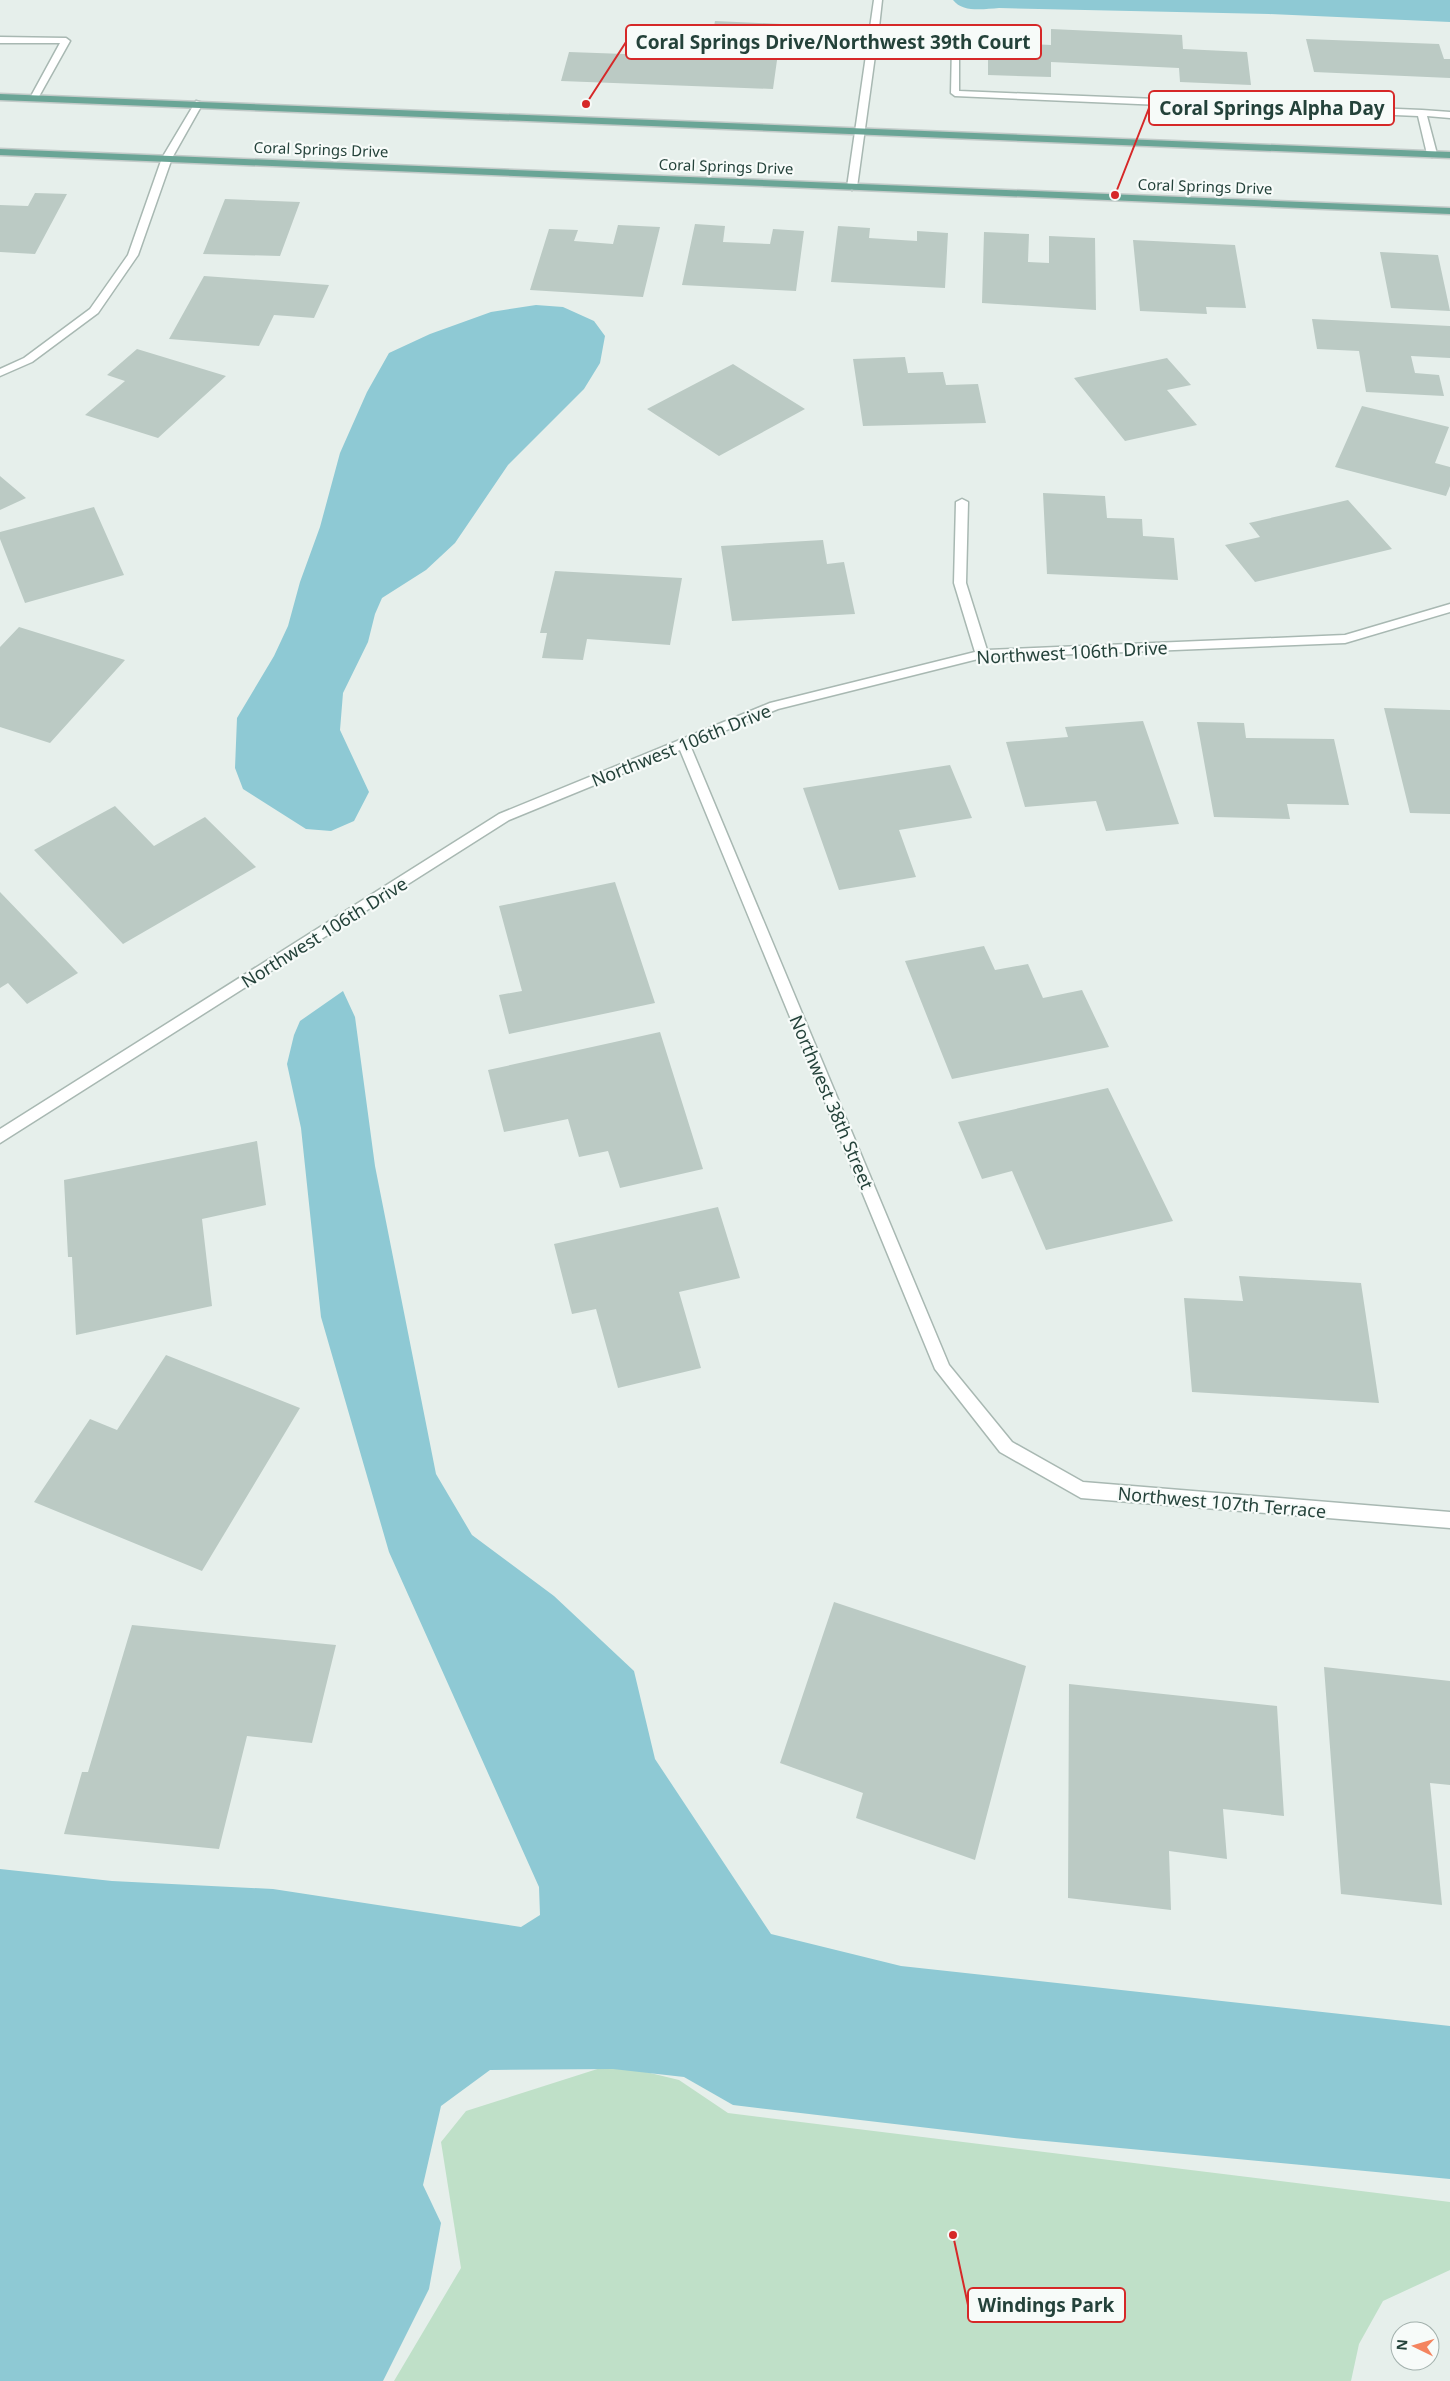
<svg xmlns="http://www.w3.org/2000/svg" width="1450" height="2381" font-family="'Noto Sans',sans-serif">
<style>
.green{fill:#bfe0c8}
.water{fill:#8ec9d4}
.building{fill:#bbcac4}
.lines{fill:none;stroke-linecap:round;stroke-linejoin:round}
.minor-casing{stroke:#a8b8b2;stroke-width:3}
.major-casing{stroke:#c2cac8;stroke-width:3}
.minor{fill:#fff;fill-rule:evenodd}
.major{fill:#6aa596;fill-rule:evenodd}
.labels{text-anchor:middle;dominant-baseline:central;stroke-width:4.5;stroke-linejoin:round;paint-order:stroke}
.far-street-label{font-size:15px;fill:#24423a;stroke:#f7fbf9}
.street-label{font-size:18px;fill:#24423a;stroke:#f7fbf9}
.leader{fill:none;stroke:#d62828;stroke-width:2}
.callout-dot{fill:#d62828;stroke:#f7fbf9;stroke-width:2}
.callout{fill:#f7fbf9;stroke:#d62828;stroke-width:2}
.callout-label{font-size:19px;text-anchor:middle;font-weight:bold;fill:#24423a}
</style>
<rect width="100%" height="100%" fill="#e6efeb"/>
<path class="green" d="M613 2064 679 2080 728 2113 1450 2202V2270L1383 2301 1359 2344 1351 2381H394L461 2268 441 2142 466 2111Z"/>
<path class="water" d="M953 0H1450V22L1269 14 999 8C984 9 963 13 953 0Z
M536 305 563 307 594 321 605 336 600 363 584 389 508 465 455 543 426 570 382 598 375 614 368 642 343 693 340 730 369 792 354 821 331 831 306 829 243 789 235 768 237 718 274 656 288 626 300 582 320 527 340 453 367 392 389 353 430 334 491 312Z
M343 991 355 1017 375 1166 436 1474 472 1535 554 1596 634 1671 655 1759 771 1934 901 1966 1450 2026V2179L1014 2138 733 2105 684 2077 613 2069 490 2070 441 2106 423 2185 441 2223 429 2289 383 2381H0V1869L112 1881 273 1889 521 1927 540 1915 539 1887 389 1552 321 1317 301 1128 287 1064 294 1035 300 1021Z"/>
<path class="building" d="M715 21 782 24 773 89 561 81 569 52 708 57Z
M1051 29 1182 35 1183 49 1247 52 1251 85 1180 82 1179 68 1051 62V77L988 75V42L1051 45Z
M1306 39 1439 44 1444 59H1450V78L1314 72Z
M35 193 67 194 35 254 0 252V205L28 206Z
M225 199 300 202 280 256 203 254Z
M695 224 725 226 723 242 770 244 773 229 804 231 796 291 682 285Z
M618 225 660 227 643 297 530 290 549 229 578 230 574 241 613 244Z
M838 226 870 228 869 238 917 241V231L948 233 945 288 831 282Z
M984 232 1029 234 1028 262 1049 263V236L1095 238 1096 310 982 303Z
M1133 240 1235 245 1246 308 1206 307 1207 314 1140 311Z
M1380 252 1438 255 1450 311 1391 308Z
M204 276 329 285 314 318 274 315 259 346 169 339Z
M1312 319 1450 326V358L1411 356 1415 373 1439 375 1444 396 1366 392 1359 351 1317 349Z
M137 349 226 376 158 438 85 415 125 381 107 375Z
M905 357 908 373 943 372 946 385 978 384 986 423 863 426 853 359Z
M1167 358 1191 385 1167 390 1197 425 1125 441 1074 378Z
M733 364 805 409 719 456 647 409Z
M1362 406 1449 427 1435 463 1450 467V486L1446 496 1335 467Z
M0 476 26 498 0 510Z
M1043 493 1105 496 1107 518 1142 519 1143 536 1174 538 1178 580 1047 574Z
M1348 500 1392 549 1255 582 1225 545 1260 537 1249 523Z
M94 507 124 575 25 603 0 539V532Z
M823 540 827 564 844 562 855 614 732 621 721 546Z
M555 571 682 578 670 645 587 639 583 660 542 658 547 633H540Z
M19 627 125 660 50 743 0 727V647Z
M1384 708 1450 710V814L1410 813Z
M1143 721 1179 824 1106 831 1096 801 1025 807 1006 742 1068 737 1065 727Z
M1197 722 1244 723 1246 738 1334 739 1349 805 1287 804 1290 819 1214 817Z
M950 765 972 818 899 830 916 877 839 890 803 788Z
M115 806 154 846 205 817 256 867 123 944 34 850Z
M615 882 655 1003 509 1034 499 995 522 991 499 906Z
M0 892 78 973 27 1004 8 983 0 988Z
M984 946 995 970 1028 964 1043 998 1082 990 1109 1047 952 1079 905 961Z
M660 1032 703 1169 620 1188 608 1151 579 1157 568 1119 504 1132 488 1070Z
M1108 1088 1173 1221 1046 1250 1012 1171 982 1179 958 1122Z
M257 1141 266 1205 202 1219 212 1306 76 1335 72 1257H68L64 1180Z
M718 1207 740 1278 679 1292 701 1368 618 1388 596 1309 572 1314 554 1244Z
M1239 1276 1361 1283 1379 1403 1192 1392 1184 1298 1243 1301Z
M166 1355 300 1408 202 1571 34 1502 90 1419 117 1430Z
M834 1602 1026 1666 975 1860 856 1818 863 1793 780 1763Z
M132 1625 336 1645 312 1743 247 1736 219 1849 64 1834 82 1772H88Z
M1324 1667 1450 1681V1785L1430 1783 1442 1905 1341 1894Z
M1069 1684 1277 1706 1284 1816 1223 1809 1227 1859 1169 1851 1171 1910 1068 1898Z"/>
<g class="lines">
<defs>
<path id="minor" d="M874 0H882L878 36 959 41V91L1422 110 1450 112V118L1427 116 1437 154 1432 157 1427 154 1418 116 955 96 951 93 952 45 877 41 857 187 852 190 847 187Z
M0 37 66 38 70 41 37 100 30 98 60 43H0Z
M196 101 203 103 172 158 138 255 98 313 32 362 0 376V369L24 358 90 309 128 255 162 158Z
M962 499 968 502 966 583 987 650 1345 635 1450 604V612L1345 643 982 658 778 709 690 745 949 1365 1012 1442 1083 1482 1450 1512V1528L1081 1498 1000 1452 935 1369 680 750 509 820 0 1143V1129L499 814 770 703 975 652 954 583 956 502Z"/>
<path id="major" d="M0 94 1450 152V158L0 100Z
M0 149 1450 208V214L0 155Z"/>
</defs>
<use href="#minor" class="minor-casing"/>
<use href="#major" class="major-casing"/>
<use href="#minor" class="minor"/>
<use href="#major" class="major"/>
</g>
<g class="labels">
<g class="far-street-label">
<text transform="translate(321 149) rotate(2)">Coral Springs Drive</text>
<text transform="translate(726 166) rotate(2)">Coral Springs Drive</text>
<text transform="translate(1205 186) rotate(2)">Coral Springs Drive</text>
</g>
<g class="street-label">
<text transform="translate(1072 652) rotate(-3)">Northwest 106th Drive</text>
<text transform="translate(681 745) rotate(-22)">Northwest 106th Drive</text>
<text transform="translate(324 932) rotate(-32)">Northwest 106th Drive</text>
<text transform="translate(832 1102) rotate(67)">Northwest 38th Street</text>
<text transform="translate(1222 1502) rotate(5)">Northwest 107th Terrace</text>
</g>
</g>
<path class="leader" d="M586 104L626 42M1115 195L1149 108M953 2235L968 2305"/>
<g class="callout-dot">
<circle cx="586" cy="104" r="5"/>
<circle cx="1115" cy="195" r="5"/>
<circle cx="953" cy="2235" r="5"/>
</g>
<g class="callout">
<rect x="626" y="25" width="415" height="34" rx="5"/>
<rect x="1149" y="91" width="245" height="34" rx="5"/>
<rect x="968" y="2288" width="157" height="34" rx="5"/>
</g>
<g class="callout-label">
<text x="833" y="49">Coral Springs Drive/Northwest 39th Court</text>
<text x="1272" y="115">Coral Springs Alpha Day</text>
<text x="1046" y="2312">Windings Park</text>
</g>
<g transform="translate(1415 2346) rotate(275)"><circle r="24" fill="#f7fbf9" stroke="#a3b1ad"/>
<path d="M0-4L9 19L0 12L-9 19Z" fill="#f4845f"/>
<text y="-8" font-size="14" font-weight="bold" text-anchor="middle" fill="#24423a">N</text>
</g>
</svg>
